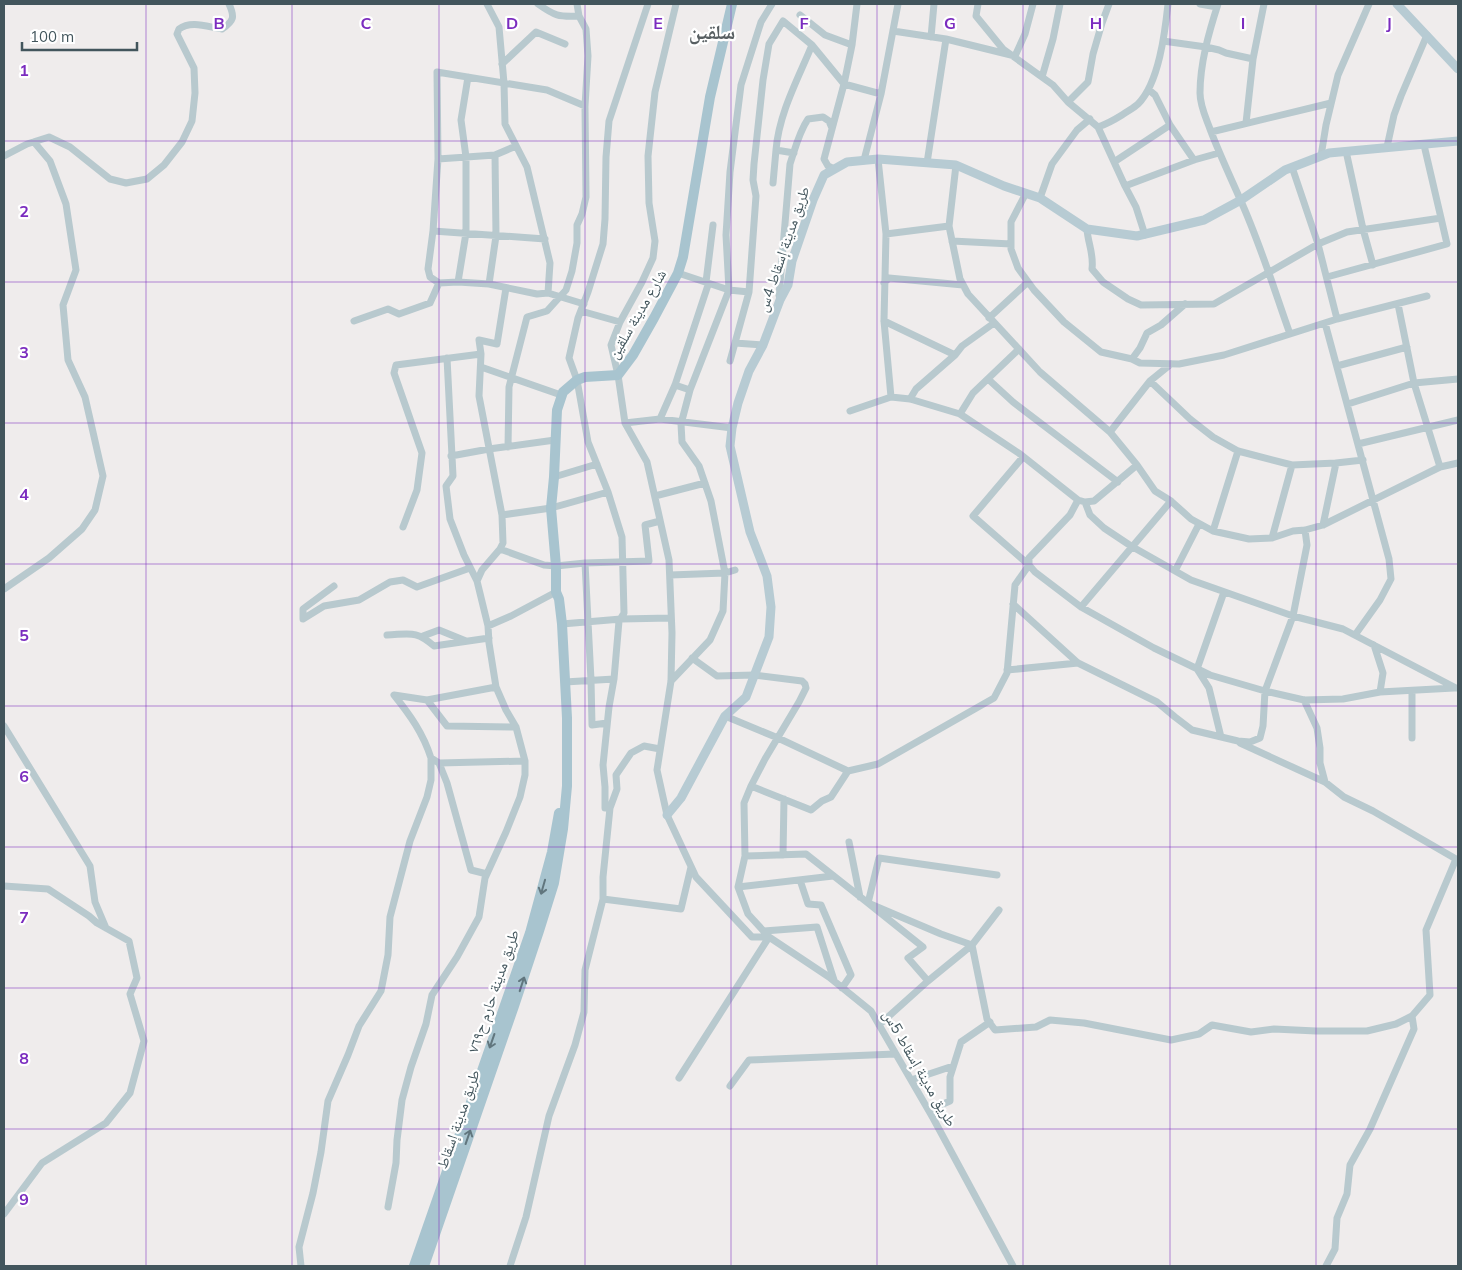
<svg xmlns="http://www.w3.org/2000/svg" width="1462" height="1270" font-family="Mulish,'Noto Naskh Arabic',sans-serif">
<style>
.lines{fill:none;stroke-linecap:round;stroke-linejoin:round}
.street{stroke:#b8c9ce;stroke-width:7}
.secondary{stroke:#b7cbd3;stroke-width:9}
.primary{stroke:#a8c4cf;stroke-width:10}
.oneway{stroke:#61767e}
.grid{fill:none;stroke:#7b2cbf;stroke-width:1;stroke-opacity:0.55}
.labels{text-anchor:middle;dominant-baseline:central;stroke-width:4.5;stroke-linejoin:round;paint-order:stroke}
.street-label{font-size:15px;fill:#42555c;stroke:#fff}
.district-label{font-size:20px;font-weight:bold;fill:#585f62;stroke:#fff}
.grid-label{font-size:16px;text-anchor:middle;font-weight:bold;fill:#7b2cbf;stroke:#fff;stroke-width:4.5;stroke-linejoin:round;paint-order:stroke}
</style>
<rect width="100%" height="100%" fill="#efecec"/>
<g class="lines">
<path class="street" d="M487 4 499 27 504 83 505 124 527 167 550 263 548 293
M538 4C555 16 558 17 579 16
M676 4 655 92 648 156 649 203 655 241 653 258 642 282 620 322 611 345 618 375 625 423 647 462 669 560 672 633 671 681 657 770 667 815 696 877 752 937H769L829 977 871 1011 933 1118 1013 1266
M978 4 976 16 1003 49 1053 85 1068 102 1098 127 1125 186 1136 207 1145 235
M1200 4 1217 7
M1218 4C1209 32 1200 63 1200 93 1200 106 1206 118 1210 129 1219 153 1230 176 1240 199 1260 243 1274 289 1290 334
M800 15 825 35 852 45
M893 31 946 39
M931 37 934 4
M1163 41 1206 47 1219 50 1226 53 1253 59
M502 64 536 32 565 44
M1042 77 1053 39 1060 4
M1149 90 1155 95 1170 125 1194 160
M1068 102 1088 82 1093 54 1102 23 1109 4
M1246 123 1253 59 1264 4
M1098 127C1107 124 1114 120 1122 115 1127 111 1134 108 1138 104 1159 83 1165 32 1168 4
M1211 132 1331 103
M1387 147 1394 115 1401 96 1427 35
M1346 151 1363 229 1373 265
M794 153 776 150C779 113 798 79 812 45
M4 156 27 144 49 137 70 147 110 179 126 183 147 179 164 165 182 142 192 121 195 93 194 68 177 34 179 29C191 20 208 27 222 29 234 21 235 17 229 4
M1321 156 1326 125 1338 75 1369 4
M438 159 495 155 516 146
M878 159 886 234 884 321 891 397
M864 160 881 94 898 4
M1114 162 1170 125
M927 163 946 39 1015 56 1025 34 1033 4
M956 165 949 226 960 279 968 294 1040 372 1110 432 1137 465 1155 491 1171 501 1191 519 1213 531 1249 539 1272 538 1293 531 1305 530 1323 525 1440 467 1458 463
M1292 167 1318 244 1337 319
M834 169 828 166 824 159 844 84 852 45 857 4
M773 183 776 150
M1125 186 1194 160 1219 153
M1026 193 1011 222V249L1018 268 1034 290 1064 322 1101 352 1132 359 1140 363 1179 364 1224 355 1337 319 1427 296
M1040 198 1052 164 1077 130 1090 119
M1087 229C1088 244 1094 254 1092 269L1103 282 1128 299 1141 305 1214 304 1318 244 1347 232 1441 218 1424 145
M433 231 545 239
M886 234 949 226
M952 241 1011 244
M678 273 729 290 749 292
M1327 277 1447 244 1441 218
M458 282 466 233V157L461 120 468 77
M439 283 430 277 428 269 433 231 438 159 437 72 547 90 585 106
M884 283 889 278 963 285
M489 284 496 236 495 155
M780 300 779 295 790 164C795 149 799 132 808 119L823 117 829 121 832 128
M1398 304 1414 383 1440 467
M581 311 620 322
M989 318 1028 282
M354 321 388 309 399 314 430 303 439 283 458 282 489 284 537 294 548 293 584 304
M884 321 955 355
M1325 323 1389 559 1391 579 1380 600 1355 635
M735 343 763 345
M481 354 479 340 497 344 506 288
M447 358 453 476 446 486 450 519 464 555 477 581
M1132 359 1140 348 1147 333 1161 325 1185 304
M730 361 749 292 756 196 753 180 754 164 763 80 769 44 783 21 812 45 844 84 881 94
M1337 366 1407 347
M481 367 561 395
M988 379 1013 402 1118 482
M1150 381 1190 419 1213 437 1238 451 1292 465 1336 463 1363 460
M675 385 690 390
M910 399 916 389 955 355 962 346 994 323
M1348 404 1414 383 1458 379
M850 411 891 397 910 399 960 414 1020 454 1078 500 1085 502 1094 501 1137 465
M960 414 973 393 1019 349
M660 419 675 385 708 285 706 282 713 225
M625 423 660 419 732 428
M1110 432 1150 381 1171 364
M1358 444 1458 420
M508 447 509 387 527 317 547 311 566 290 572 271 577 243V225L582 214 586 197 585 106 588 56 586 29 579 16 577 4
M451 456 489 449 555 440
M554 477 597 464
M655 496 705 483
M1078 500 1070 515 1029 558V565L1035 572 1081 607 1154 648 1210 675 1265 691 1304 700 1343 699 1380 692 1383 673 1374 645
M1085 502 1090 515 1104 528 1131 546 1191 580 1293 616 1343 629 1456 688H1458
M502 515 551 508 608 492
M1323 525 1336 463
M1213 531 1238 451
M1272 538 1292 465
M500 549 544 565 556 566 585 563 649 561 645 525 660 521
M585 563 591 680 592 725 607 723
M1175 571 1199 524
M670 575 725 573 735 570
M334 586 303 609V619L324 606 359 600 390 582 403 580 417 587 470 568
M4 589 49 558 82 529 95 510 103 476 85 397 68 360 63 305 76 270 66 204 50 161 34 142
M1013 604 1078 663 1157 702 1175 717 1192 730 1238 741 1250 742 1260 738 1263 726 1265 691 1293 616 1307 545 1305 530
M1081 607 1171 501
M562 624 621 619 671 618
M488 626 511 616 556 592
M387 635C410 634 416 630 434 646L489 638
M423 636 439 630 466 641
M1007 670 1078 663
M671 681 710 640 723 611 725 573 711 501 699 466 682 442 681 424 690 390 729 290 726 235 730 172 741 85 761 22 772 4
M565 682 614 679
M1412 691V738
M1380 692 1454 688
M427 700 496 687
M1304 700 1317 728 1320 748V763L1325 782 1344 797 1373 811 1456 859 1426 930 1430 995 1412 1016 1414 1029 1370 1129 1350 1165 1347 1194 1337 1218 1335 1249 1326 1266
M725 716 778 738 848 771 878 764 994 698 1007 673 1015 585 1029 565 973 516 1023 457
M4 726 90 866 95 902 106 928
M1221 737 1209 688 1197 669 1224 592
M1240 743 1325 782
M439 763 525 761
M751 786 811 810 822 801 831 797 848 771
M610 808H605V787L603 765 609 707 614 679 619 621 624 613 622 537 608 492 588 442 577 380 569 358 578 318 588 292 603 244 605 219 606 157 609 121 648 4
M849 842 860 897
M783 855 784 799
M745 856 806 854 868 903 941 934 972 945 987 1019 995 1030 1036 1027 1050 1020 1084 1023 1171 1040 1199 1034 1212 1025 1251 1032 1274 1029 1316 1031H1367L1396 1024 1412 1016
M487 874 471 870 447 783 439 763 431 758C423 733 410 715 394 695L427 700 447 726 516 727
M800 880 808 904 821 905 851 975 842 988
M4 886 48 889 89 916 97 923 129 941 137 978 130 994 144 1041 130 1093 106 1123 42 1163 4 1214
M738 887 833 876
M603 899 681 909 691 867
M764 931 817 927 834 980
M928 981 908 958 923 947 868 903 879 858 997 875
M879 1025 928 981 972 945 999 910
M679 1078 769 937 748 914 738 887 745 856 744 803 751 786 765 759 799 702 806 688 805 684 802 681 754 675 717 676 692 658
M911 1080 953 1066
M730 1086 749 1060 895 1054
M929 1110 950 1101V1077L961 1042 990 1022
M388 1207 396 1163 397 1140 402 1100 411 1067 426 1024 432 995 457 957 479 917 485 878 506 832 520 797 525 775V761L516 727 506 710 496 687 489 643 488 626 477 581 482 570 500 549 503 543 502 515 479 396 481 354 396 365 394 373 422 453 417 490 403 527
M301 1266 299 1247 313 1193 321 1152 328 1101 348 1055 359 1026 381 991 388 955 390 917 410 841 427 797 431 780V758
M510 1266 526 1217 549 1116 575 1045 584 1012 585 970 603 899V877L610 808 617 789 616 775 631 753 644 746 660 749"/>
<path class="secondary" d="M1397 4 1458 69
M667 815 681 798 725 716 746 697 769 637 771 607 767 576 750 532 730 446 732 428 738 403 749 371 763 345 780 300 788 285 792 261 813 200 824 175 847 162 878 159 956 165 1004 186 1040 198 1087 229 1137 236 1204 220 1241 200 1285 170 1329 153 1458 141"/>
<path class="primary" d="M414 1266 530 933 552 852 559 813
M424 1266 514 1006 539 931 554 883 563 829 567 786V718L562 624 559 599 556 592V566L551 508 554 477 557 410 563 392 577 380 585 377 618 375 633 355 654 318 678 273 683 257 710 97 732 4"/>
</g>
<defs><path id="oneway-shaft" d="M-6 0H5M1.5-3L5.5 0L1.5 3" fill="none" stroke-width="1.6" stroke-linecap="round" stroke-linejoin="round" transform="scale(1.25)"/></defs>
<g class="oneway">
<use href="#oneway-shaft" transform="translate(543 887) rotate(106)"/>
<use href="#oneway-shaft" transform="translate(522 984) rotate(-72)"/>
<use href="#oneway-shaft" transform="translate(492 1041) rotate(109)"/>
<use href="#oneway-shaft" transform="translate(468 1137) rotate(-71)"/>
</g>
<path class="grid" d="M146 4V1266M292 4V1266M439 4V1266M585 4V1266M731 4V1266M877 4V1266M1023 4V1266M1170 4V1266M1316 4V1266M4 141H1458M4 282H1458M4 423H1458M4 564H1458M4 706H1458M4 847H1458M4 988H1458M4 1129H1458"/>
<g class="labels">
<g class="street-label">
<text transform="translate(783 249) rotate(-71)">طريق مدينة إسقاط 4س</text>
<text transform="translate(637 314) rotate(-60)">شارع مدينة سلقين</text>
<text transform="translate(493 991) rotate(-71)">طريق مدينة حارم ح٧٦٩</text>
<text transform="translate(920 1068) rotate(60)">طريق مدينة إسقاط 5س</text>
<text transform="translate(458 1119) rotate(-71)">طريق مدينة إسقاط</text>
</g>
<g class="district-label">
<text x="712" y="31">سلقين</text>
</g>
</g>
<g class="grid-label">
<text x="219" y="29">B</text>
<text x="366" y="29">C</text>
<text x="512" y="29">D</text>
<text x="658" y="29">E</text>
<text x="804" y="29">F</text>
<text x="950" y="29">G</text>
<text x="1096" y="29">H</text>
<text x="1243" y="29">I</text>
<text x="1389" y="29">J</text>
<text x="24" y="76">1</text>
<text x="24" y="217">2</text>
<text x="24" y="358">3</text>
<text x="24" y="500">4</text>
<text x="24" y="641">5</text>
<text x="24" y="782">6</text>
<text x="24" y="923">7</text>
<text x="24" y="1064">8</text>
<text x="24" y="1205">9</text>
</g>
<rect width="1462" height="1270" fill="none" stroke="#42555c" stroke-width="10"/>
<path d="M22 42v8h115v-8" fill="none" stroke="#42555c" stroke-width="2.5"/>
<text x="30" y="42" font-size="15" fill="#42555c" stroke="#ffffff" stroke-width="4" paint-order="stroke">100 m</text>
</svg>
